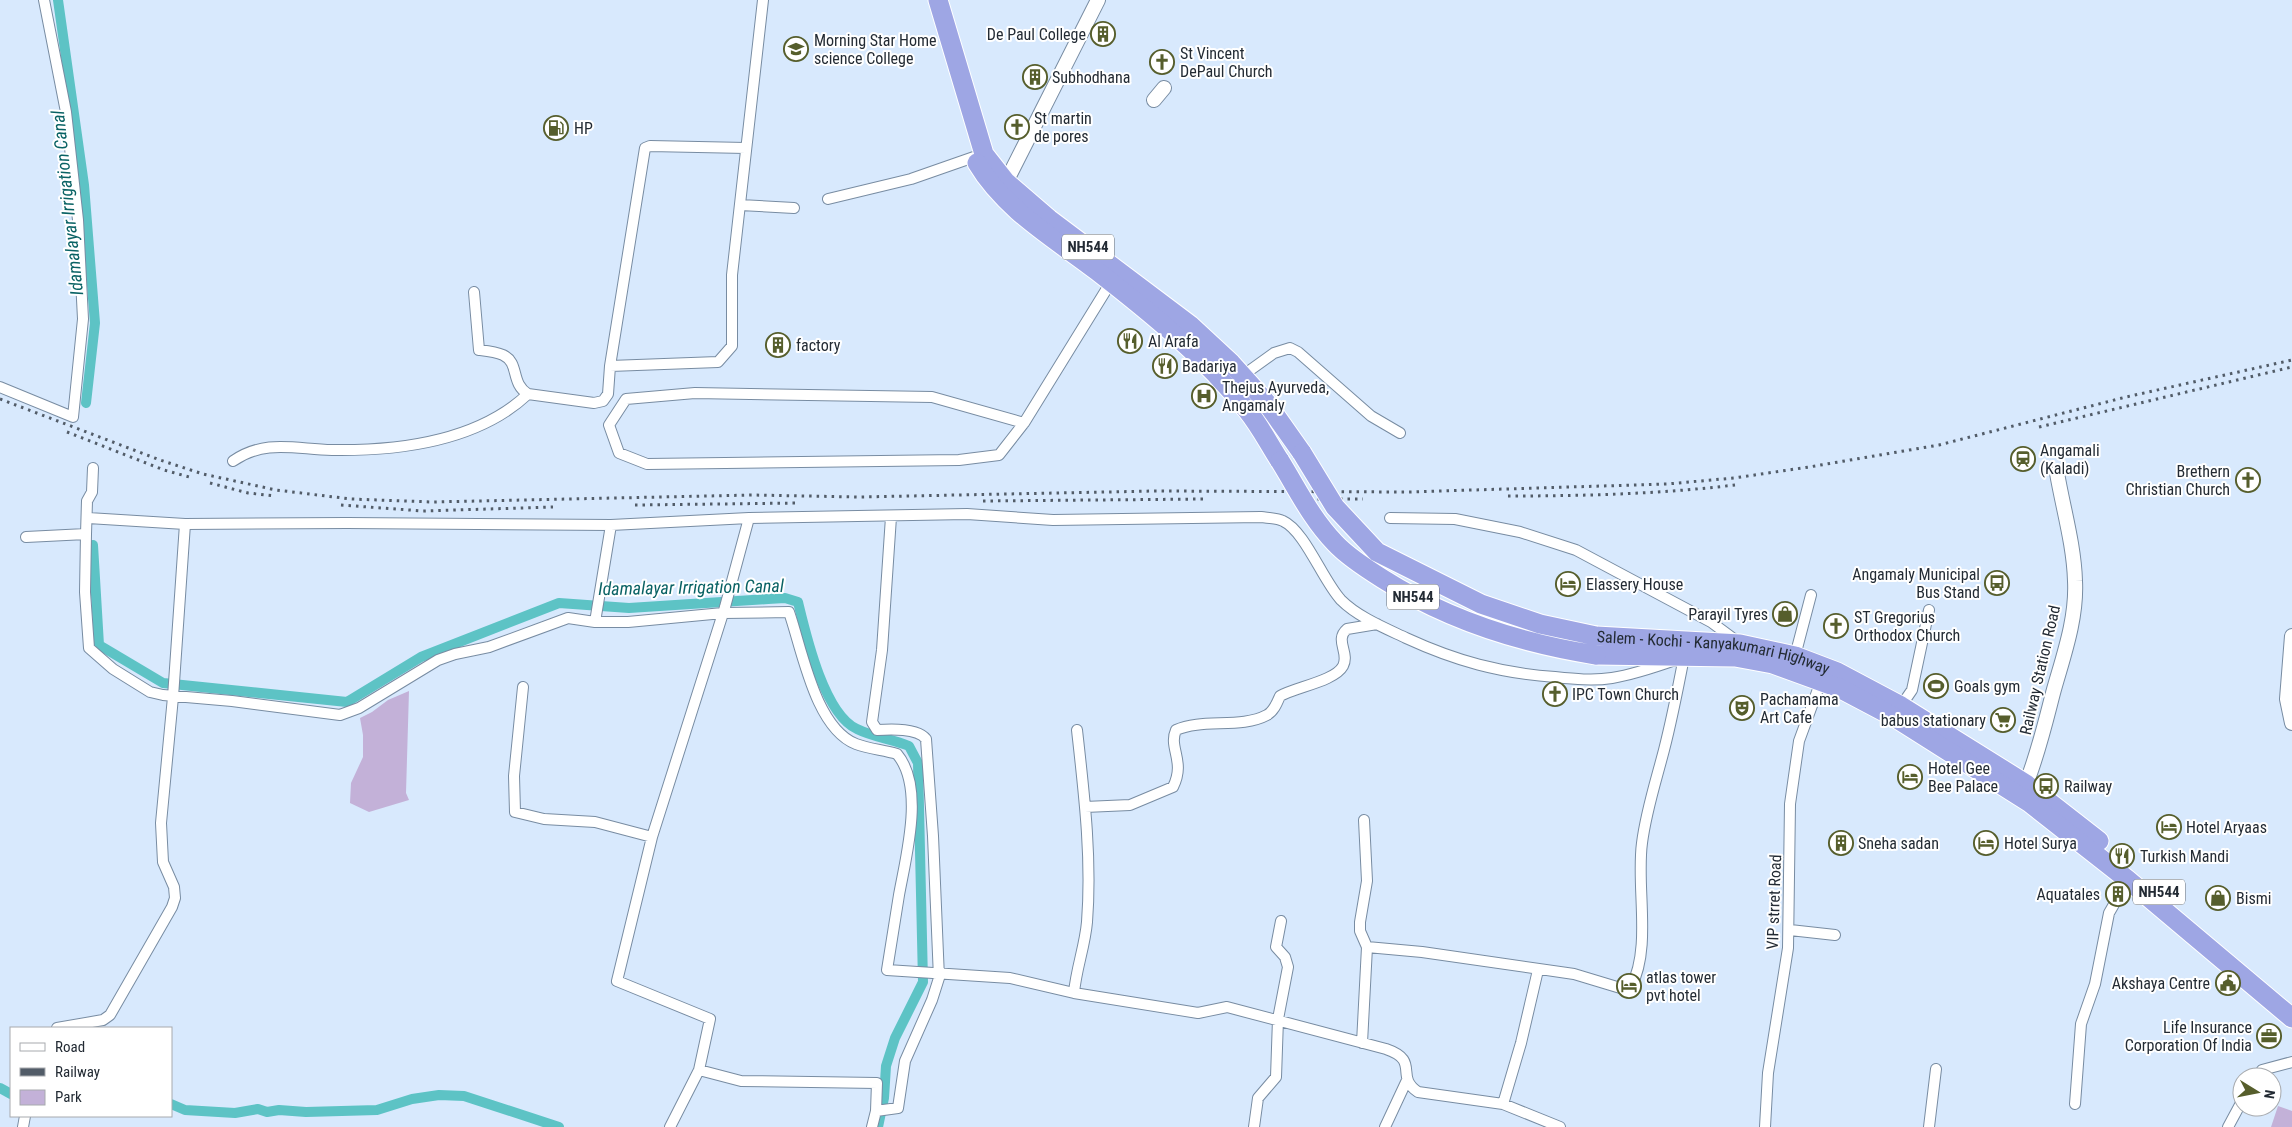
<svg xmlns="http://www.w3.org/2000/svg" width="2292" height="1127" font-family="'Roboto Condensed',sans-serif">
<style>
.green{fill:#c3b1d8}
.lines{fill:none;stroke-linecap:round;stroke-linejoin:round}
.canal{stroke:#5dc3c5;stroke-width:10}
.street-casing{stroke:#788ca2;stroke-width:12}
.secondary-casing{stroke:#788ca2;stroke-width:16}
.highway-casing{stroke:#fff;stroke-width:21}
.street{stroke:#fff;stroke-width:10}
.secondary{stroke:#fff;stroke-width:14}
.highway{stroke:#9ea6e4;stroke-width:19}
.rail{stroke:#525c68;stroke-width:3;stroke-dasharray:2.5 5;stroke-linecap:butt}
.highway-bridge-casing{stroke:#fff;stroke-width:21;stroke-linecap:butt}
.highway-bridge{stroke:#9ea6e4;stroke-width:19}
.labels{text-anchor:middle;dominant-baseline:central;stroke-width:4;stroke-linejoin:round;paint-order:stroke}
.shield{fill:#fff;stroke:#656b71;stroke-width:1}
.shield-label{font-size:15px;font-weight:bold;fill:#232b34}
.poi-label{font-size:16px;fill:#232b34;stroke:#fff;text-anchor:start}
.street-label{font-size:16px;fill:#232b34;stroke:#fff}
.water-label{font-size:18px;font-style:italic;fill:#096264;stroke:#fff}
</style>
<rect width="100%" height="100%" fill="#d8e9fd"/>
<path class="green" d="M409 691 406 793 409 800 369 812 350 803 351 783 363 757V735L360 718 372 712 388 700Z
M2278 1106 2292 1111V1127H2271Z"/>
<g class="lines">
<path class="canal" d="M58 0 84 185 95 323 86 403
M93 545 99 645 163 683 347 702 421 657 559 603 629 608 768 599 785 598 798 602C806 635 824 714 857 729 873 737 892 739 909 746L918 763 923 982 895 1038 886 1066 884 1098 878 1127
M0 1088 11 1094
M171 1104 185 1110 235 1113 258 1109 267 1112 279 1110 306 1112 377 1110 412 1099 439 1095 464 1096 559 1127"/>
<defs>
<path id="street" d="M828 199 911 179 974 157
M740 205 794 208
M474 292 479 350C487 351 496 352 503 355 520 363 510 383 528 394L594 403 603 401 608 394 610 366 645 148 650 146 746 148
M610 366 718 362 732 346V275L763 0
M1242 376 1274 353 1290 348 1298 352 1371 416 1400 433
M0 387 73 417 83 319 78 220 66 112 44 0
M1024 423 932 397 695 393 626 399 609 425 619 453 647 464 959 460 999 455 1024 423 1111 282
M233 461C265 439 294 449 332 450 398 451 478 441 528 394
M88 518 185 524
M1390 518 1455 519 1520 532 1576 550 1711 622 1738 642
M86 534 87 501 92 492 93 468
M26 537 86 534 85 592 89 648 113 669 150 692 163 695 232 701 340 715 359 708 438 660 455 654 489 647 568 618 595 622H628L723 613 789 612C802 649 815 728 856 744 869 749 884 750 897 754 925 787 906 856 899 895 895 920 891 945 887 970L1010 978 1074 993
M595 622 611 525
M1795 656 1811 595
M523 687 514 776 515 812 544 819 595 822 652 837
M1901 706 1912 690 1929 610
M1077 730C1084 793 1092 858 1087 922 1085 946 1076 969 1074 993L1198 1013 1227 1007 1386 1049C1421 1061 1394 1076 1418 1092L1503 1104 1560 1127
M1085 807 1130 805 1173 787C1186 761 1168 748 1176 730 1202 718 1241 729 1267 715 1274 711 1277 703 1280 696 1296 687 1335 681 1343 666 1350 653 1334 640 1347 629L1377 624
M1790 930 1835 935
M57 1028 103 1020 110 1015 172 907 175 898 174 887 163 862 161 823 173 697 185 524 347 523 611 525 749 518 967 514 1053 520 1261 517C1268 518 1277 518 1283 521 1305 531 1323 581 1341 600 1358 617 1385 628 1406 638 1456 661 1500 673 1555 677 1574 679 1593 681 1612 678 1637 674 1661 665 1684 657 1678 688 1672 719 1664 750 1656 781 1646 811 1642 843 1636 887 1652 947 1631 987L1627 990 1574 974 1422 952 1367 947
M1362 1043 1367 947 1360 931V922L1367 881 1364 820
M699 1070 741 1081 877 1083 876 1111 872 1127
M2258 1077 2262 1070 2292 1062
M1503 1104 1521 1043 1538 970
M2075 1104 2081 1024 2095 984 2109 913 2128 880
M876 1111 898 1108 905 1061 932 1000 939 978 933 836 926 739C918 728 890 729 877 730L872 722 882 650 891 517
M23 1127 25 1116
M670 1127 699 1070 710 1019 617 981 652 837 725 607 749 518
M1254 1127 1258 1098 1276 1077 1278 1019 1288 967 1285 957 1276 947 1281 921
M1385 1127 1407 1080
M1765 1127 1768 1073 1788 948 1790 804 1799 741 1821 681
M1929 1127 1936 1069
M2228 1127 2242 1101"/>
<path id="secondary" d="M1154 100 1164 88
M999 185 1006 182 1098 0
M2292 636 2287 699 2292 723
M2026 784C2038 754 2045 724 2053 693 2063 657 2077 619 2075 581 2074 545 2063 508 2057 473"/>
<g id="highway">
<path d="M938 0 984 154 1006 182 1049 219 1190 325 1231 363 1266 402 1302 453"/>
<path d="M977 163C1005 210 1054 238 1097 271 1151 313 1204 356 1247 410 1260 426 1269 444 1280 461"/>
<path id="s1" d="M1596 636 1740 644 1795 656 1837 672 1901 706 2026 784 2099 841"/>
<path d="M1596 655 1735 657 1773 664 1839 688 1894 717 2030 803 2128 880 2292 1018"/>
</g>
</defs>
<use href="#street" class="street-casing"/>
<use href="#secondary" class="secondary-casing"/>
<use href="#highway" class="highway-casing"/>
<use href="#street" class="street"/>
<use href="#secondary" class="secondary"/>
<use href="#highway" class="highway"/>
<path class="rail" d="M0 399 160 460 203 474 276 490 351 499 432 502 752 495 859 497 1155 491 1408 492 1667 484 1734 478 1809 467 1939 445 2126 397 2292 360
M2039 427 2292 367
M67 432 164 470 193 478
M210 483 248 493 276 496
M1508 496C1584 496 1659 494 1735 485
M1310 499H1363
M983 501 1205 499
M341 505 423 511 553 507
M635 505 800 503"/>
<defs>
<path id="highway-bridge" d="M1302 453 1335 507 1377 552 1481 604 1540 624 1596 636
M1280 461C1298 490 1311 518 1335 543 1348 557 1367 569 1383 579 1449 621 1520 643 1596 655"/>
</defs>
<use href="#highway-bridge" class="highway-bridge-casing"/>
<use href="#highway-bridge" class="highway-bridge"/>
</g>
<defs>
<symbol id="building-ring" viewBox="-11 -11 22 22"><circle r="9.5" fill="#fff" stroke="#565e2c" stroke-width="1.5"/><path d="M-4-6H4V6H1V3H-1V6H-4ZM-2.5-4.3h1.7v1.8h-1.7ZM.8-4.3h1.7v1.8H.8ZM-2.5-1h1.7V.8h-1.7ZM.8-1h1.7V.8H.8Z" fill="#565e2c"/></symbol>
<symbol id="university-ring" viewBox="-11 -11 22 22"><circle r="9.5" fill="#fff" stroke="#565e2c" stroke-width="1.5"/><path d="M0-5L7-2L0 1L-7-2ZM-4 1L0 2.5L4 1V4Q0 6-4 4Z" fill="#565e2c"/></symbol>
<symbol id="church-ring" viewBox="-11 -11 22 22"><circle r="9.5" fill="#fff" stroke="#565e2c" stroke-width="1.5"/><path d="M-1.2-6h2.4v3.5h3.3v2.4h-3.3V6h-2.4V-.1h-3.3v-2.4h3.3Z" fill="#565e2c"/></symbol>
<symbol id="fuel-ring" viewBox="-11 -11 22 22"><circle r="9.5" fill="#fff" stroke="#565e2c" stroke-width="1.5"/><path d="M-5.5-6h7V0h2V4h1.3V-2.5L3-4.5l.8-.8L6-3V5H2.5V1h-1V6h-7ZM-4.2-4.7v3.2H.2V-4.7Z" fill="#565e2c"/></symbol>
<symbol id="restaurant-ring" viewBox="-11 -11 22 22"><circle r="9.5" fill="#fff" stroke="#565e2c" stroke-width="1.5"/><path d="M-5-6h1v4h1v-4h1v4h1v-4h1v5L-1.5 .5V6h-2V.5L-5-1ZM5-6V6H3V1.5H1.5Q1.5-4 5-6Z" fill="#565e2c"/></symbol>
<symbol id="hospital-ring" viewBox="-11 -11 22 22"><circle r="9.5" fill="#fff" stroke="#565e2c" stroke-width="1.5"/><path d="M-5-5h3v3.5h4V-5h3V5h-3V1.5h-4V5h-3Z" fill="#565e2c"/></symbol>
<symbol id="station-ring" viewBox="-11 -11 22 22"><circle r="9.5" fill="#fff" stroke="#565e2c" stroke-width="1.5"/><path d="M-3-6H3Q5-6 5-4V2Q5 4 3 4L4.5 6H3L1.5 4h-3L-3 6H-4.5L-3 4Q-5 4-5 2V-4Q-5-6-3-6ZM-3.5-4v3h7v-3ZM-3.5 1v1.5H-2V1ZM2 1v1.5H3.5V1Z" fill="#565e2c"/></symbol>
<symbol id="bus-ring" viewBox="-11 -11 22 22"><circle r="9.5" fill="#fff" stroke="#565e2c" stroke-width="1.5"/><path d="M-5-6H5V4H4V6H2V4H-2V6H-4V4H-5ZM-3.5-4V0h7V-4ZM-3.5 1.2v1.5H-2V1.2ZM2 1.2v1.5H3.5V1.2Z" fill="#565e2c"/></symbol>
<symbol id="hotel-ring" viewBox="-11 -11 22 22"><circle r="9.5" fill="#fff" stroke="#565e2c" stroke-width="1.5"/><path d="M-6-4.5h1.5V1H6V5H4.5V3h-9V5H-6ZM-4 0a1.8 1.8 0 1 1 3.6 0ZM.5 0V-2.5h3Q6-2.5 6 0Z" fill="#565e2c"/></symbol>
<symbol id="shop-ring" viewBox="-11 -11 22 22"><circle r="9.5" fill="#fff" stroke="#565e2c" stroke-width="1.5"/><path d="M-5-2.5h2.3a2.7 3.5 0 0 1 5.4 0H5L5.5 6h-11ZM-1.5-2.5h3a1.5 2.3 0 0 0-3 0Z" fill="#565e2c"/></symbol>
<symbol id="stadium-ring" viewBox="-11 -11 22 22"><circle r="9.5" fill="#fff" stroke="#565e2c" stroke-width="1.5"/><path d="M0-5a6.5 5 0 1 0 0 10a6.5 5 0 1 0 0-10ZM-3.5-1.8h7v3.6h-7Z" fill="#565e2c"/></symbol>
<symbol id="theatre-ring" viewBox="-11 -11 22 22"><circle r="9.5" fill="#fff" stroke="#565e2c" stroke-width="1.5"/><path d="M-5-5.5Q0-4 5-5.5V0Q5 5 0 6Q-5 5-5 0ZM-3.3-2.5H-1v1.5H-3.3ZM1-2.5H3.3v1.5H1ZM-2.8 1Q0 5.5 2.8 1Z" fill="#565e2c"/></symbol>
<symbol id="supermarket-ring" viewBox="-11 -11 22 22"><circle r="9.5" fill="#fff" stroke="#565e2c" stroke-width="1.5"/><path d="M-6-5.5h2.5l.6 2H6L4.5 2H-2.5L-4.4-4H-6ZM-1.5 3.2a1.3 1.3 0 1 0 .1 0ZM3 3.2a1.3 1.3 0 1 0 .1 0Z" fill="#565e2c"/></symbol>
<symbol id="civic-ring" viewBox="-11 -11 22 22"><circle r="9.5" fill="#fff" stroke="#565e2c" stroke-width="1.5"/><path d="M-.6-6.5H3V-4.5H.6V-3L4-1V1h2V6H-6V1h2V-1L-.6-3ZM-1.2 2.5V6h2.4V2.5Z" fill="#565e2c"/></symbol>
<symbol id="office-ring" viewBox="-11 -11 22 22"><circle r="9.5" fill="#fff" stroke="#565e2c" stroke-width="1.5"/><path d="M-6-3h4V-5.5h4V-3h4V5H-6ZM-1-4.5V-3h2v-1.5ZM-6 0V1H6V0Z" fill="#565e2c"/></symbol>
</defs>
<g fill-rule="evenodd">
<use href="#building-ring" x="1089" y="20" width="28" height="28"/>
<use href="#university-ring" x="782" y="35" width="28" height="28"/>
<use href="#church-ring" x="1148" y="48" width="28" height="28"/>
<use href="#building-ring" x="1021" y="63" width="28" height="28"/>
<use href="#church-ring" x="1003" y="113" width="28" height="28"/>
<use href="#fuel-ring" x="542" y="114" width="28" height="28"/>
<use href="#restaurant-ring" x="1116" y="327" width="28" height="28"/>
<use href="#building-ring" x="764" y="331" width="28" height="28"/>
<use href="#restaurant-ring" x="1151" y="352" width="28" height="28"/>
<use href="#hospital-ring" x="1190" y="382" width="28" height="28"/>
<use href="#station-ring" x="2009" y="445" width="28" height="28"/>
<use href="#church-ring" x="2234" y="466" width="28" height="28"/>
<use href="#bus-ring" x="1983" y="569" width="28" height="28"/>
<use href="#hotel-ring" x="1554" y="570" width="28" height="28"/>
<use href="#shop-ring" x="1771" y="600" width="28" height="28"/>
<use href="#church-ring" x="1822" y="612" width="28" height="28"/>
<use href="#stadium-ring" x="1922" y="672" width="28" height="28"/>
<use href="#church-ring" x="1541" y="680" width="28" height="28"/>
<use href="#theatre-ring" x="1728" y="694" width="28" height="28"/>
<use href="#supermarket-ring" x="1989" y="706" width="28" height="28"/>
<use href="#hotel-ring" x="1896" y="763" width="28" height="28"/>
<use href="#bus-ring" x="2032" y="772" width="28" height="28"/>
<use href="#hotel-ring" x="2155" y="813" width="28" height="28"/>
<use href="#building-ring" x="1827" y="829" width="28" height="28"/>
<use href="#hotel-ring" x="1972" y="829" width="28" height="28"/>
<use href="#restaurant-ring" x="2108" y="842" width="28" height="28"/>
<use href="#building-ring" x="2104" y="880" width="28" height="28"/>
<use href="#shop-ring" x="2204" y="884" width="28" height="28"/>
<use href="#civic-ring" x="2214" y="969" width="28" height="28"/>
<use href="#hotel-ring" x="1615" y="972" width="28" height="28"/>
<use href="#office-ring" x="2255" y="1022" width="28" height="28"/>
</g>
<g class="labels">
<g class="shield">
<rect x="1062" y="234.5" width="52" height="25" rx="4"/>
<rect x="1387" y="584.5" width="52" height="25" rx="4"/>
<rect x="2133" y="879.5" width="52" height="25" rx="4"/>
</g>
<g class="shield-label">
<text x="1088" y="247">NH544</text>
<text x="1413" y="597">NH544</text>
<text x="2159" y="892">NH544</text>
</g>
<g class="poi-label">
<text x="1086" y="34" text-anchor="end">De Paul College</text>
<text x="814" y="40">Morning Star Home<tspan x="814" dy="18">science College</tspan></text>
<text x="1180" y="53">St Vincent<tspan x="1180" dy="18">DePaul Church</tspan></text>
<text x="1052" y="77">Subhodhana</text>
<text x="1034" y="118">St martin<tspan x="1034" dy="18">de pores</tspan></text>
<text x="574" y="128">HP</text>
<text x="1148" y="341">Al Arafa</text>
<text x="796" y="345">factory</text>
<text x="1182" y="366">Badariya</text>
<text x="1222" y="387">Thejus Ayurveda,<tspan x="1222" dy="18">Angamaly</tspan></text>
<text x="2040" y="450">Angamali<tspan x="2040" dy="18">(Kaladi)</tspan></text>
<text x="2230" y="471" text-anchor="end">Brethern<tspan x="2230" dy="18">Christian Church</tspan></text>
<text x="1980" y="574" text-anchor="end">Angamaly Municipal<tspan x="1980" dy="18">Bus Stand</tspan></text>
<text x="1586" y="584">Elassery House</text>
<text x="1768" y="614" text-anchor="end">Parayil Tyres</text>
<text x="1854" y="617">ST Gregorius<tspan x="1854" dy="18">Orthodox Church</tspan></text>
<text x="1954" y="686">Goals gym</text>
<text x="1572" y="694">IPC Town Church</text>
<text x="1760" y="699">Pachamama<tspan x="1760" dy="18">Art Cafe</tspan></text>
<text x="1986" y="720" text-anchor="end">babus stationary</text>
<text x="1928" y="768">Hotel Gee<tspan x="1928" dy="18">Bee Palace</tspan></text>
<text x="2064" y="786">Railway</text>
<text x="2186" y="827">Hotel Aryaas</text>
<text x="1858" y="843">Sneha sadan</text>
<text x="2004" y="843">Hotel Surya</text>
<text x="2140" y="856">Turkish Mandi</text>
<text x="2100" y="894" text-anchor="end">Aquatales</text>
<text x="2236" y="898">Bismi</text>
<text x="1646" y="977">atlas tower<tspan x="1646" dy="18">pvt hotel</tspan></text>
<text x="2210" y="983" text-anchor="end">Akshaya Centre</text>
<text x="2252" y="1027" text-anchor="end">Life Insurance<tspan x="2252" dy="18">Corporation Of India</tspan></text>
</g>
<g class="street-label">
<text stroke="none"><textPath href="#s1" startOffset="119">Salem - Kochi - Kanyakumari Highway</textPath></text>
<text transform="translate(2040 670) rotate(-77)">Railway Station Road</text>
<text transform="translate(1774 902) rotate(-88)">VIP strret Road</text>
</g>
<g class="water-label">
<text transform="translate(67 203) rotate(-96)">Idamalayar Irrigation Canal</text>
<text transform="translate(691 587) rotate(-1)">Idamalayar Irrigation Canal</text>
</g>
</g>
<rect x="10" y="1027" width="162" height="90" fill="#ffffff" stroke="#a7aaae"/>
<rect x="20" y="1043" width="25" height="8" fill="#ffffff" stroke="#a7aaae"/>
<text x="55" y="1052" font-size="15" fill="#232b34">Road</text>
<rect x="20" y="1068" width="25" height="8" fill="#525c68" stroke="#a7aaae"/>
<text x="55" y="1077" font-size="15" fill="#232b34">Railway</text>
<rect x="20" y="1090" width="25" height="15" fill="#c3b1d8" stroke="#a7aaae"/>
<text x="55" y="1102" font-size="15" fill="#232b34">Park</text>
<g transform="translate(2257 1092) rotate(100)"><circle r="24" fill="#ffffff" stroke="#a7aaae"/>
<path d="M0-4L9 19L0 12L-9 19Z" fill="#565e2c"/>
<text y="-8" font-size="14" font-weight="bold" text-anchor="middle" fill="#232b34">N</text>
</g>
</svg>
